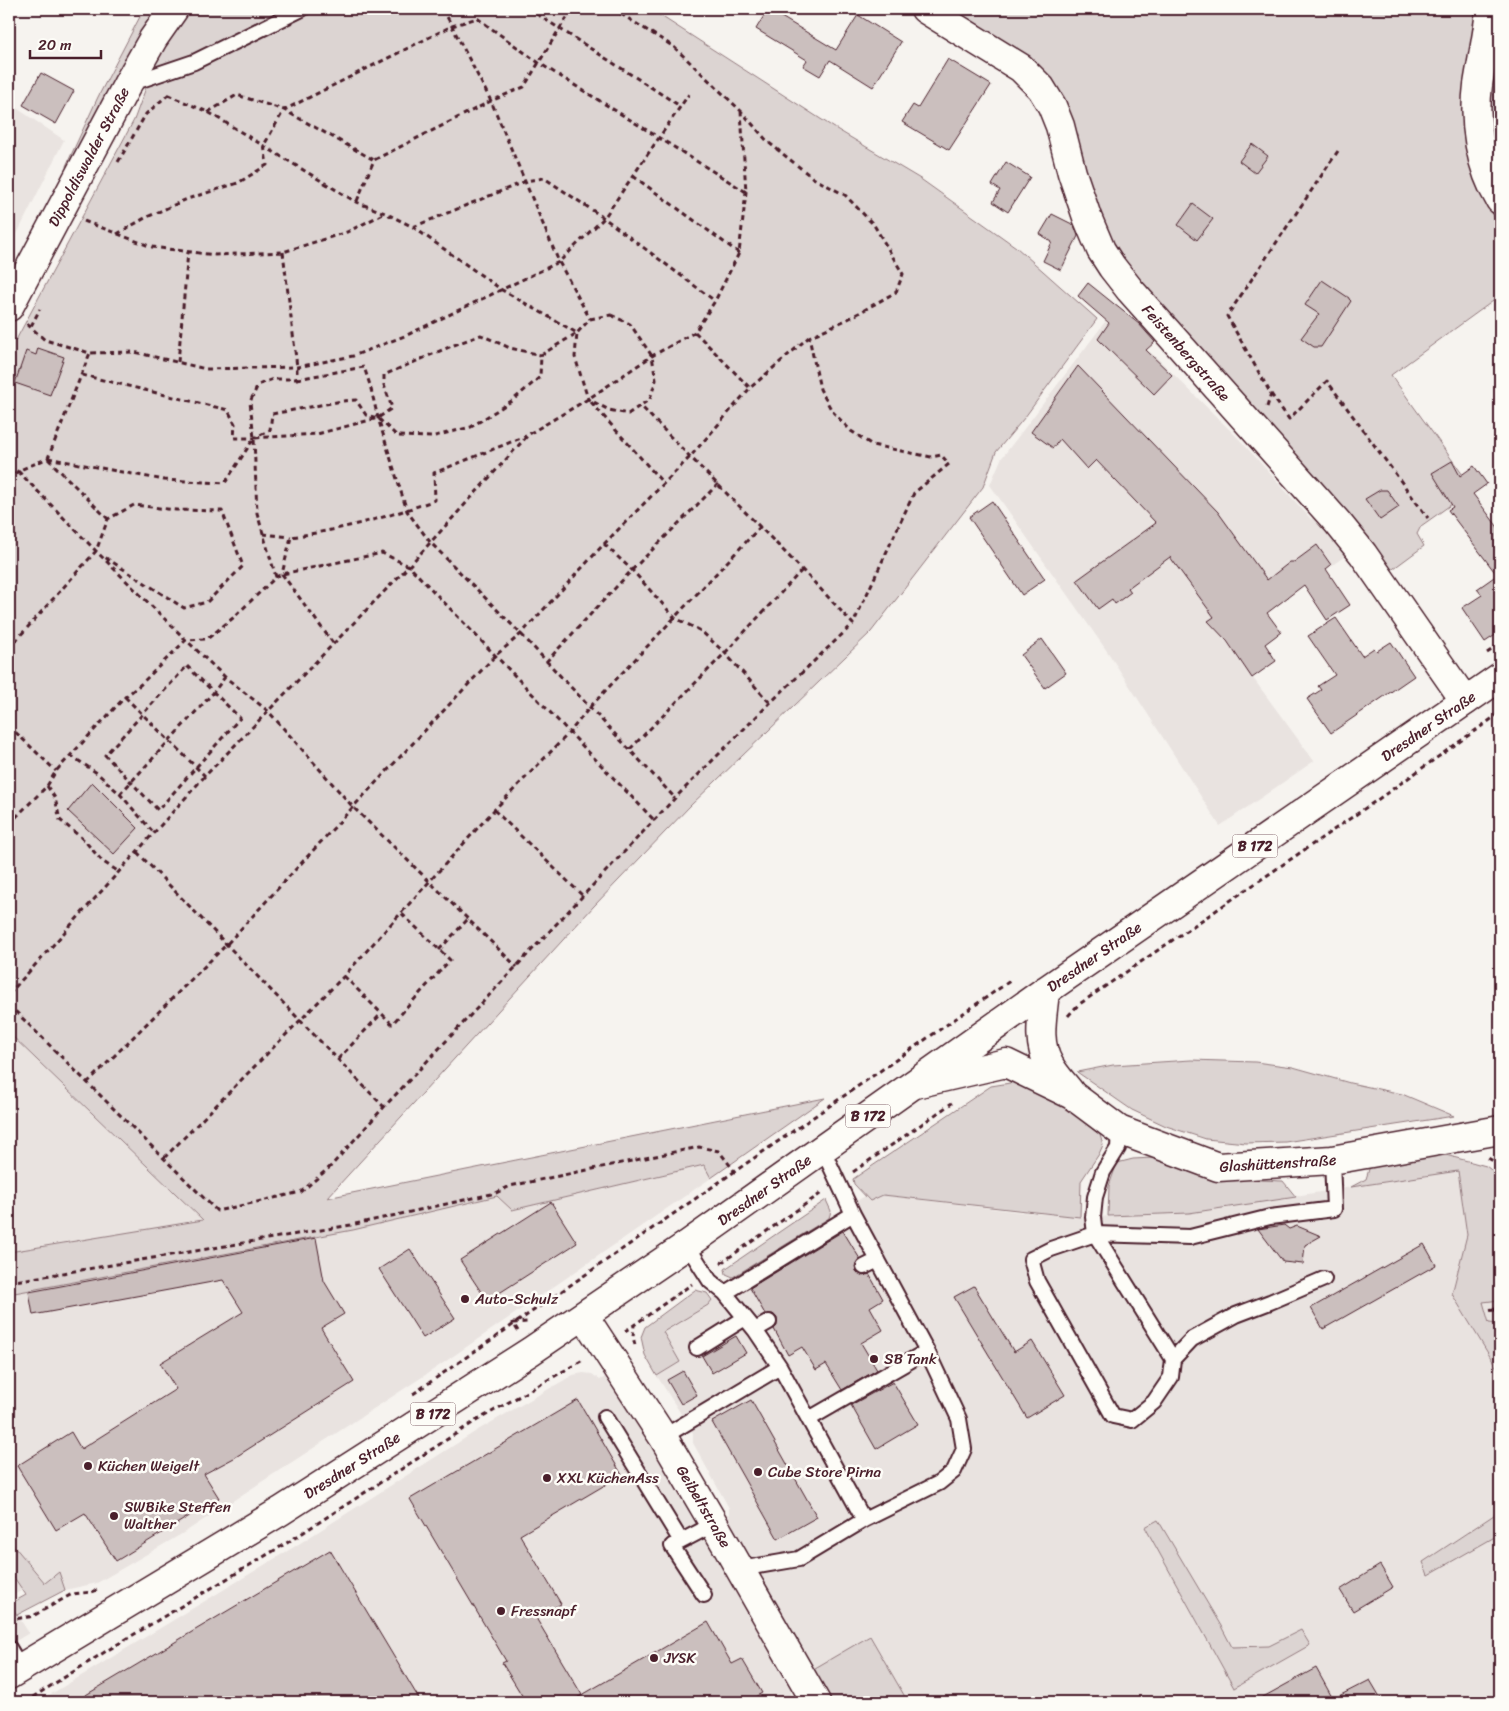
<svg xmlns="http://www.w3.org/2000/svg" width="1509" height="1711" font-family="Sriracha,sans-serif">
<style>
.built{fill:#e9e3e0}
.green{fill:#dcd4d2;stroke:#937a7e}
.building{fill:#cbbfbe;stroke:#4a1f2b}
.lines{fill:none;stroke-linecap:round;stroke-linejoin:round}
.lane-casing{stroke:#4a1f2b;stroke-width:18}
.street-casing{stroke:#4a1f2b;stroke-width:31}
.secondary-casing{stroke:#4a1f2b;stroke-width:31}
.primary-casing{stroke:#4a1f2b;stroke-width:31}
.highway-casing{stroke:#4a1f2b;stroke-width:31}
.path{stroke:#4a1f2b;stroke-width:3;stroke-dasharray:5 4;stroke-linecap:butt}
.lane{stroke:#fdfcf7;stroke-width:14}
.street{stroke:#fdfcf7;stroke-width:28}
.secondary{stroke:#fdfcf7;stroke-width:28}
.primary{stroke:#fdfcf7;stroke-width:28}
.highway{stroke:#fdfcf7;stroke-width:28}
.rail{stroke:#4a1f2b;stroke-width:4;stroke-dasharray:8 4;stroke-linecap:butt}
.poi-dot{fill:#4a1f2b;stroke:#fdfcf7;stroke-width:2}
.labels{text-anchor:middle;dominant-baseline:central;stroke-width:5;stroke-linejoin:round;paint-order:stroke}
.shield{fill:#fdfcf7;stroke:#806168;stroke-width:1}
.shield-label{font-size:14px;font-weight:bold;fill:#4a1f2b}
.street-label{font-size:15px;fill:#4a1f2b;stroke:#fdfcf7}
.poi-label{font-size:15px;fill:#4a1f2b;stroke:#fdfcf7;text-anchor:start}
</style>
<rect width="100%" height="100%" fill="#f6f3ef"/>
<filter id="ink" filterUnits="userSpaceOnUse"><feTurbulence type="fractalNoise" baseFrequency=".02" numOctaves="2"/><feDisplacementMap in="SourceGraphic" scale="10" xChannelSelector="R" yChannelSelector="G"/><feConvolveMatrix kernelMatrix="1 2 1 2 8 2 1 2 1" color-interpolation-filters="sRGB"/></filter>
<g filter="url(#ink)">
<path class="built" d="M9 103 64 140 9 250Z
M1105 322 1156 357 1239 439 1311 519 1318 514 1351 552 1225 640 1314 761 1220 826 1109 654 990 485 1001 459Z
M9 1033 204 1221 9 1252Z
M704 1165 711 1178 436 1368 185 1532 97 1583 65 1590 45 1600 24 1589 9 1598V1294L352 1230 497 1196 512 1210Z
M1458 1170 1467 1235 1452 1294 1500 1373V1702H828L729 1533V1508L693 1443V1433L657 1376 680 1362 663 1332 708 1305 731 1278 865 1196 870 1201 883 1195 1021 1212 1093 1217 1189 1213Z
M1500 1300V1324L1489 1323 1483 1301Z
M583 1373 592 1374 600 1380 609 1375 640 1421 793 1688 786 1702H38L294 1547 478 1430 573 1375Z
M9 1602 29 1633 9 1645Z"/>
<path class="green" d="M144 9H161L67 170 66 166 98 97Z
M189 9H650L833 127 922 180 1016 247 1097 319 1025 417 996 452 983 487 871 632 690 806 594 906 327 1198 825 1098 711 1178 704 1165 512 1210 497 1196 353 1230 9 1294V1252L203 1220 9 1033V337L16 340 134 120 157 58Z
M943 9H1480L1488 205 1500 228V296L1391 375 1473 489 1421 526 1417 534 1424 546 1386 574 1116 259 1068 122Z
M1500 35V172L1492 143 1490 91Z
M1191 1060 1255 1062 1293 1067 1350 1083 1402 1094 1454 1116 1285 1142 1246 1143 1206 1139 1166 1126 1132 1110 1077 1072 1113 1065Z
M1015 1075 1062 1105 1100 1135 1103 1145 1099 1154 1081 1181 1080 1217 883 1195 870 1201 854 1184 853 1179 991 1086 1010 1083Z
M1442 1154 1486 1166 1500 1177V1300L1483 1302 1489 1323 1500 1324V1373L1452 1294 1467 1235 1458 1171 1351 1187 1366 1179 1370 1166Z
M1153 1158 1190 1172 1236 1179 1283 1181 1296 1197 1189 1213 1108 1216 1109 1186 1117 1163 1133 1159Z
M826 1200 831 1211 829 1218 733 1277 726 1274 725 1269Z
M695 1290 707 1293 712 1300 708 1305 663 1332 680 1362 657 1376 645 1355 641 1337 645 1327Z
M1500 1511V1534L1428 1575 1423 1562Z
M1158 1520 1221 1626 1232 1647 1269 1646 1301 1630 1310 1645 1234 1688 1145 1527Z
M9 1540 45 1583 59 1572 65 1590 17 1615 10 1604 26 1595 9 1570Z
M870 1636 908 1702H828L810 1671Z"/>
<path class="building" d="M768 9 836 50 858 15 901 42 873 87 830 60 820 76 803 66 807 60 756 29Z
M948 59 991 85 949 150 902 122 913 105 918 108Z
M41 73 74 91 56 124 23 105Z
M1252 144 1268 156 1255 173 1239 161Z
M1006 162 1030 177 1008 212 993 202 1000 190 992 185Z
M1193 204 1213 219 1197 240 1178 225Z
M1052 214 1074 225 1078 236 1061 270 1043 261 1052 242 1040 234Z
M1322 280 1349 298V299L1351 301 1321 347H1314L1301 338 1319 314 1305 305Z
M1088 283 1139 324 1155 342 1146 350 1172 375 1154 394 1098 339 1109 323 1078 296Z
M38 348 64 357 50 395 15 383 26 351 36 355Z
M1078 366 1218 512 1267 580 1290 562H1294L1317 545 1331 565 1326 569 1350 605 1327 620 1304 585 1267 613 1281 632 1265 644 1276 661 1252 678 1227 641 1208 621 1214 617 1170 557 1128 588 1131 592 1115 604 1112 599 1098 609 1077 580 1156 523 1096 460 1087 469 1060 439 1053 448 1031 432Z
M1452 461 1460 476 1474 466 1487 484 1473 494 1500 530V632L1485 642 1462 608 1482 595 1477 589 1497 575 1448 510 1453 507 1432 473Z
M1380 490H1387L1399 507 1380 520 1365 499Z
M992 501 1045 579 1022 595 969 517Z
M1336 618 1362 656 1374 648 1377 651 1391 642 1414 676 1331 733 1307 699 1321 690 1318 686 1335 675 1308 636Z
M1042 639 1066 673 1045 688 1021 655Z
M92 782 138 828 114 854 68 811Z
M551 1202 577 1243 487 1301 460 1260Z
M1284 1225 1289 1229 1297 1226 1321 1236 1305 1245 1303 1264 1283 1262 1258 1229Z
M843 1231 860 1259 855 1266 856 1271 863 1276 869 1274 883 1299 870 1307 883 1330 861 1343 877 1370 842 1390 826 1364 816 1370 802 1347 788 1355 774 1329 777 1326V1318L773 1314H765L750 1288Z
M316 1238 324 1281 344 1314 321 1328 354 1382 234 1458 204 1474 219 1498 116 1561 85 1513 56 1530 17 1466 71 1432 81 1449 176 1389 160 1363 243 1312 223 1280 33 1315 29 1292Z
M1424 1244 1436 1265 1323 1329 1311 1308Z
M410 1249 455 1318 423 1338 379 1269Z
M974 1286 1014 1352 1032 1341 1065 1395 1027 1418 954 1297Z
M736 1336 746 1353 712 1373 702 1356Z
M683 1371 697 1395 681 1404 667 1380Z
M893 1382 918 1424 876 1449 851 1405Z
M578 1400 622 1475 520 1535 561 1604 536 1618 582 1695 570 1702H526L502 1663 506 1661 410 1499Z
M751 1400 817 1517 778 1539 712 1422Z
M330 1550 421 1702H74Z
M1380 1565 1393 1587 1353 1611 1340 1590Z
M708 1622 732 1664 742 1659 762 1693 746 1702H570Z
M1316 1668 1333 1699 1370 1680 1383 1702H1254Z"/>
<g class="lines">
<defs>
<path id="lane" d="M129 84 194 62 302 9
M1119 1130 1118 1148 1103 1172 1095 1197 1093 1217 1095 1234 1173 1359
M822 1148 853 1214 927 1351
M687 1245 710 1281 725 1293 755 1330 780 1367
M864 1267 878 1260
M1324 1279 1270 1302 1236 1315 1192 1339 1173 1359 1171 1377 1154 1402 1132 1420 1113 1416 1037 1281 1031 1259 1051 1249 1095 1234 1190 1237 1270 1217 1334 1209 1332 1160
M725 1293 853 1214
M755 1330 769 1322
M697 1348 745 1318
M605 1417 681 1541
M663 1437 780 1367 864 1520 939 1483 954 1471 964 1449 959 1419 927 1351 809 1419
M740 1569 799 1559 864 1520
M704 1595 672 1546 714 1524
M9 1648 21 1668"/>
<g id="street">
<path id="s1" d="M925 9 1021 68 1041 88 1052 106 1060 126 1072 173 1087 217 1101 250 1112 267 1130 290 1338 523 1363 554 1465 701"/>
<path id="s2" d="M584 1316 663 1437 714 1524 816 1702"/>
</g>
<g id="secondary">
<path id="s3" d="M9 307 127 85 153 39 174 9"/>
<path d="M1045 991C1043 1015 1036 1041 1049 1064 1054 1074 1063 1083 1070 1092"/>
<path id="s4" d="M915 1084 1006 1063 1072 1095 1119 1130 1218 1167 1332 1160 1500 1130"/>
</g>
<g id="primary">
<path id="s5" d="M9 1675 281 1511 531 1351 687 1245 1045 991 1500 677"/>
</g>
<path id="highway" d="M1490 9C1488 34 1482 59 1478 85 1473 123 1480 167 1500 200"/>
</defs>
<use href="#lane" class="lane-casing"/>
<use href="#street" class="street-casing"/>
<use href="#secondary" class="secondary-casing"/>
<use href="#primary" class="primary-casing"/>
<use href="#highway" class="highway-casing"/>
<path class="path" d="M443 9 491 101 559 262 590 319
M529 9 680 106
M613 9 674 47 741 111 768 142 813 178 845 195 874 225 903 274 896 292 850 318 809 337 820 389 832 411 851 431 872 445 931 457 941 455 949 464 914 493 853 624
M208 112 237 95 284 110 374 160
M118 162 146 114 169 94
M633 176 739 253
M357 201 374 160 491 101 524 87 560 28 573 9
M84 221 152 247 215 255 283 252 347 232 385 213
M413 227 526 181 544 178 604 218 715 301
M117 234 145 218 187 199 238 183 267 165 264 145 284 110 452 26 477 18 539 63 746 192
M611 315 630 324 652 356 656 380 650 399 628 414 609 410 588 399 575 357 577 333 590 319Z
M27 324 45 340 90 353 134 352 206 369 297 367 353 356 407 335 559 262 604 218 689 94
M31 326 40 309
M695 332 750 388
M178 362 188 252
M82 375 228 410 235 424 234 438H254L270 430 272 414 342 401 356 400 366 415 378 418 392 408 384 385V375L454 345 481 335 510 348 541 355
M297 379 364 367 370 385 378 418 407 511 430 542 521 634 675 798
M1271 394 1289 419 1327 381 1428 518
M591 402 663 483
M1267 407 1271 394 1227 316 1338 151
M48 458 164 480 225 483 254 438 317 434 378 418 397 436 431 437 471 427 513 400 540 377 541 355 577 333 502 290 413 227 385 213 356 202 208 112 168 95
M48 459 108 519
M18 471 96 551 186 640 225 677 268 711 353 807 517 967
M9 481 18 471 48 458 90 353
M263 534 291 537
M604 544 632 570 675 618 701 631 725 653 770 703
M276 577 257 513 254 438 250 402 258 385 273 379H297V367L283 252
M333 643 282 574 291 537C340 530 389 517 435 500L434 473 526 436
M9 648 96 551 108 519 134 505 176 510 222 511 243 566 207 602 184 608 103 556
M1487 653 1500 644
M546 662 632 570 718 484
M187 666 240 718 158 810 105 755Z
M125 697 205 776
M9 726 56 771
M630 749 725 653 803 569
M70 755 97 773 120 794 153 832
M47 786 55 798 60 820 84 840 102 861 119 872
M120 794 213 693 225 677
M494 810 583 896
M9 824 47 786 56 771 125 697 141 684 186 640 207 639 233 618 276 577 282 574 382 553 409 566 654 820
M137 852 384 1107
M439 950 467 920
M344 976 392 1024 450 960 400 912
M9 994 205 776 409 566 529 434 588 399 652 356 695 332 715 301 739 253 746 192 741 111
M9 1005 217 1211 301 1192 330 1167 384 1107 675 798 770 703 853 624C785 549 711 480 641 406
M1068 1016 1078 1005 1380 798 1500 713
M338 1059 381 1014
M87 1083 226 945 353 807 495 656 521 634 604 544 690 457 750 388 809 337
M164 1158 344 976 494 810 569 733 590 707 761 526
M1488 1158 1500 1165
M853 1172 952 1103
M721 1263 823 1192
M9 1282 351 1225 496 1193 510 1186 699 1147 719 1151 735 1172
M518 1331 513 1323 527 1322
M625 1331 634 1325
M635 1345 633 1337 634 1325 692 1284
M413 1394 1010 981
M9 1622C17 1617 24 1618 33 1616L72 1594 92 1592 97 1590
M25 1702 108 1650 290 1541 474 1422 583 1360"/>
<use href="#lane" class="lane"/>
<use href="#street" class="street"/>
<use href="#secondary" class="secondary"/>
<use href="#primary" class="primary"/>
<use href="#highway" class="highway"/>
<path class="rail" d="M1490 1310 1500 1309"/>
</g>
</g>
<g class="poi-dot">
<circle cx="465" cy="1299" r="5"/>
<circle cx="874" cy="1359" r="5"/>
<circle cx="88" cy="1466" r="5"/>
<circle cx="758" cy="1472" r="5"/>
<circle cx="547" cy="1478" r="5"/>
<circle cx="114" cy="1516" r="5"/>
<circle cx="501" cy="1611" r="5"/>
<circle cx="654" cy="1658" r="5"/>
</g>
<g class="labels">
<g class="shield">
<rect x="1232.5" y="834.5" width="45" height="23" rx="4"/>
<rect x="845.5" y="1104.5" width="45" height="23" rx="4"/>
<rect x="410.5" y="1402.5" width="45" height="23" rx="4"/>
</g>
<g class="shield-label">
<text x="1255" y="846">B 172</text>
<text x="868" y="1116">B 172</text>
<text x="433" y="1414">B 172</text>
</g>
<g class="street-label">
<text stroke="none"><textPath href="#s3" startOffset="170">Dippoldiswalder Straße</textPath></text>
<text stroke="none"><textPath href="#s1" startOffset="448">Feistenbergstraße</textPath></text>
<text stroke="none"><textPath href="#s5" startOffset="1708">Dresdner Straße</textPath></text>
<text stroke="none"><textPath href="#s5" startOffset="1302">Dresdner Straße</textPath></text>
<text stroke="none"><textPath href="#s4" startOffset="391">Glashüttenstraße</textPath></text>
<text stroke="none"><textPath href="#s5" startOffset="898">Dresdner Straße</textPath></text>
<text stroke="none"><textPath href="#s5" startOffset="402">Dresdner Straße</textPath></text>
<text stroke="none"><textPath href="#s2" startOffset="225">Geibeltstraße</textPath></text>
</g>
<g class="poi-label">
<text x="475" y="1299">Auto-Schulz</text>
<text x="884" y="1359">SB Tank</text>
<text x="98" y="1466">Küchen Weigelt</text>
<text x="768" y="1472">Cube Store Pirna</text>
<text x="557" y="1478">XXL KüchenAss</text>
<text x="124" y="1507">SWBike Steffen<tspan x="124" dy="17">Walther</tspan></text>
<text x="511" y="1611">Fressnapf</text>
<text x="664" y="1658">JYSK</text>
</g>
</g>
<rect width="1509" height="1711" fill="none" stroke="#fdfcf7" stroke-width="30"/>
<rect x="15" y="15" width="1479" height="1681" fill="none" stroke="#4a1f2b" stroke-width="2" filter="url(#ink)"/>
<path d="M30 50v8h71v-8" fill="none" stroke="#4a1f2b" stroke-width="2.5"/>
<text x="38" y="50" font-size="15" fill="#4a1f2b" stroke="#fdfcf7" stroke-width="4" paint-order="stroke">20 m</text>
</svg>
